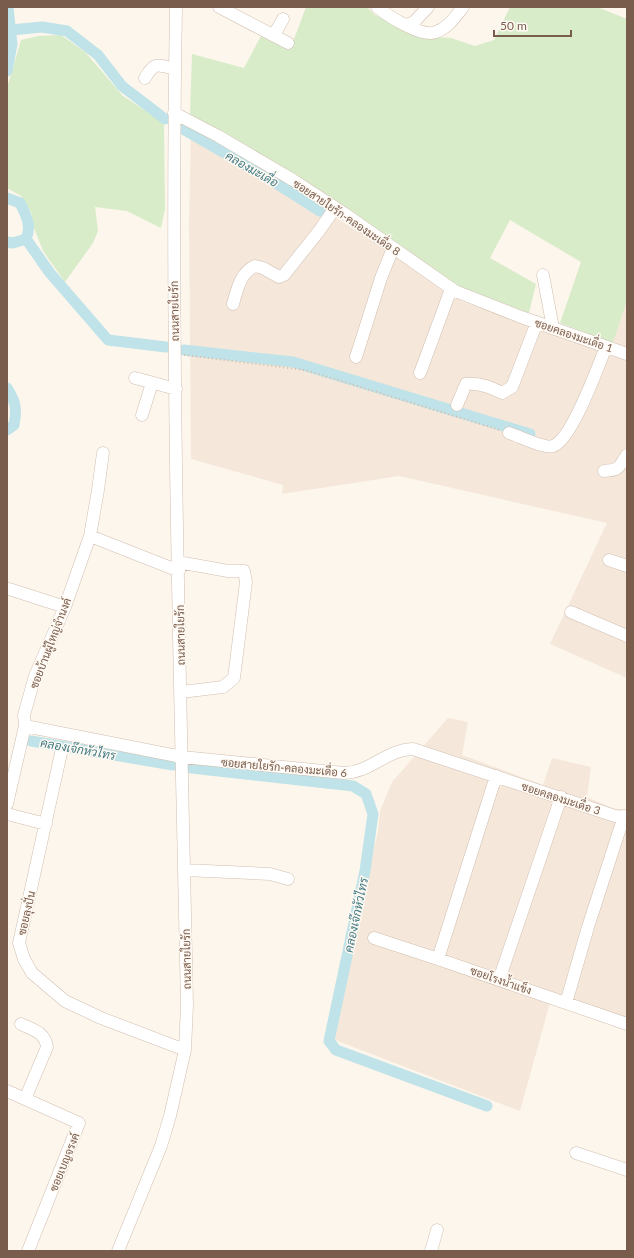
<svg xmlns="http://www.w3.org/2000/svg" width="634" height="1258" font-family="Lato,Sarabun,sans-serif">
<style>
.residential{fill:#f5e8da}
.green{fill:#d8ecc9}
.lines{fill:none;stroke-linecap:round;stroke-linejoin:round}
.canal{stroke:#bfe3e8;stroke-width:11}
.minor-casing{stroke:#d1beb0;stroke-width:13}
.path{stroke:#d9b8a5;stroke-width:2;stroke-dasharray:1 3;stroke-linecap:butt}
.minor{stroke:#fff;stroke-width:12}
.labels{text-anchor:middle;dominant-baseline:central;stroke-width:3;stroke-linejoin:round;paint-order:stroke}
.street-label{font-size:11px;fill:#7a5c4d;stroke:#fffaf3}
.water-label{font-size:12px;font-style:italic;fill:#437c86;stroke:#fffaf3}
</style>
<rect width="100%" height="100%" fill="#fdf6ec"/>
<path class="residential" d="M191 127 362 234 426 278 463 302 609 352 627 300V678L550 644 607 523 399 476 282 494 283 485 191 459 189 223Z
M448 718 468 722 462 755 543 785 552 758 591 767 587 797 615 809H627V1023L550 1003 520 1111 335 1040 355 923 378 832 380 811 392 782Z"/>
<path class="green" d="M306 7H367L375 15 415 36 451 38 475 46 494 40 510 7H597L627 19V300L613 343 560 323 581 262 510 220 490 258 536 284 529 313 459 287 399 244 323 192 190 114 192 54 244 68 262 34 290 50Z
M61 35 85 52 123 96 164 123 165 209 161 228 127 211 95 207 98 231 93 243 65 282 43 251 34 228 31 212 21 196 7 188V88L21 40 38 36Z"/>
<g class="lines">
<path class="canal" d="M11 30 42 27 67 31 98 55 122 86 165 119
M7 71 12 44 8 7
M183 129 268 178 320 211
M7 198 20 203C26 215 32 226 26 239L13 243 7 242
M26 239 50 273 108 340 166 347
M184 350 293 362 530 434
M7 388C16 402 17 409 14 425L7 430
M31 741 173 765
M191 768 353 786 366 794 373 814 365 871 329 1041 336 1050 487 1106"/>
<defs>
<path id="minor" d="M219 7 288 43
M377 7C388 16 422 38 436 32 448 28 455 17 463 7
M407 25 414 22 428 7
M274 35 283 19
M145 78C155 61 157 65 175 69
M174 113 218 136 293 180 345 214 455 291 521 317 627 354
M543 275 553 328
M233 304C237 290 240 273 255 266L263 268 279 277 284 275 319 231 335 208
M356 357 381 278 393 248
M420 373 451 289
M135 378 176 389
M457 405 466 384C480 383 490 387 502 393L512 387 537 322
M142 415 152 383
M509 433C519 436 544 449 553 446 572 440 598 366 606 347
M103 453 98 490 90 536 65 607 35 676 24 715 25 726 182 757 344 773C372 772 385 750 413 749L615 816 627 817
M604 471C620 470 618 468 627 455
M90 536 179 571
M609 560 627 566
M178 562 228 571H244L246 582 234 678 223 687 181 692
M9 589 65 607
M571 612 627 636
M61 753 19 943 24 959 32 973 65 1001 101 1018 185 1050
M7 804 25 726
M7 814 46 824
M184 870 270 874 288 879
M374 938 438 959 627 1024
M438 959 496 776
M499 980 561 797
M566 1003 588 927 624 816
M21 1024C33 1030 45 1032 47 1047L25 1099
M7 1091 79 1123 28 1251
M576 1153 627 1170
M118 1251 161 1146 170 1116 185 1050 187 1005C180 672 170 340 176 7
M431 1251 437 1230"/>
</defs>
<use href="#minor" class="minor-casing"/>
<path class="path" d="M184 355 305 370 500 430"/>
<use href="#minor" class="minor"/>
</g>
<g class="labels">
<g class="street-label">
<text transform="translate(347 217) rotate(34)">ซอยสายใยรัก-คลองมะเดื่อ 8</text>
<text transform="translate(174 311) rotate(-91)">ถนนสายใยรัก</text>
<text transform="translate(574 335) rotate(19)">ซอยคลองมะเดื่อ 1</text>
<text transform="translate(180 635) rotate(-91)">ถนนสายใยรัก</text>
<text transform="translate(50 643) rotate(-69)">ซอยบ้านผู้ใหญ่จำนงค์</text>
<text transform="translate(284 767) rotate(5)">ซอยสายใยรัก-คลองมะเดื่อ 6</text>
<text transform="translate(561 798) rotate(18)">ซอยคลองมะเดื่อ 3</text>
<text transform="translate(26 913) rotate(-77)">ซอยลุงปั่น</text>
<text transform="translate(186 959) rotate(-91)">ถนนสายใยรัก</text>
<text transform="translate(501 980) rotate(19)">ซอยโรงน้ำแข็ง</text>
<text transform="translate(64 1162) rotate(-68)">ซอยเบญจรงค์</text>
</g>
<g class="water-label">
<text transform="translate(252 169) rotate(30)">คลองมะเดื่อ</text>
<text transform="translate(78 749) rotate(10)">คลองเจ๊กหัวไทร</text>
<text transform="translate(356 915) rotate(-78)">คลองเจ๊กหัวไทร</text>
</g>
</g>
<rect width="634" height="1258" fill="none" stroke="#7a5c4d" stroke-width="16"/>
<path d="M494 30v6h77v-6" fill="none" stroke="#7a5c4d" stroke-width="2"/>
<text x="500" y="30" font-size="12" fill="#7a5c4d" stroke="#fffaf3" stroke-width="3" paint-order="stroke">50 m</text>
</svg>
